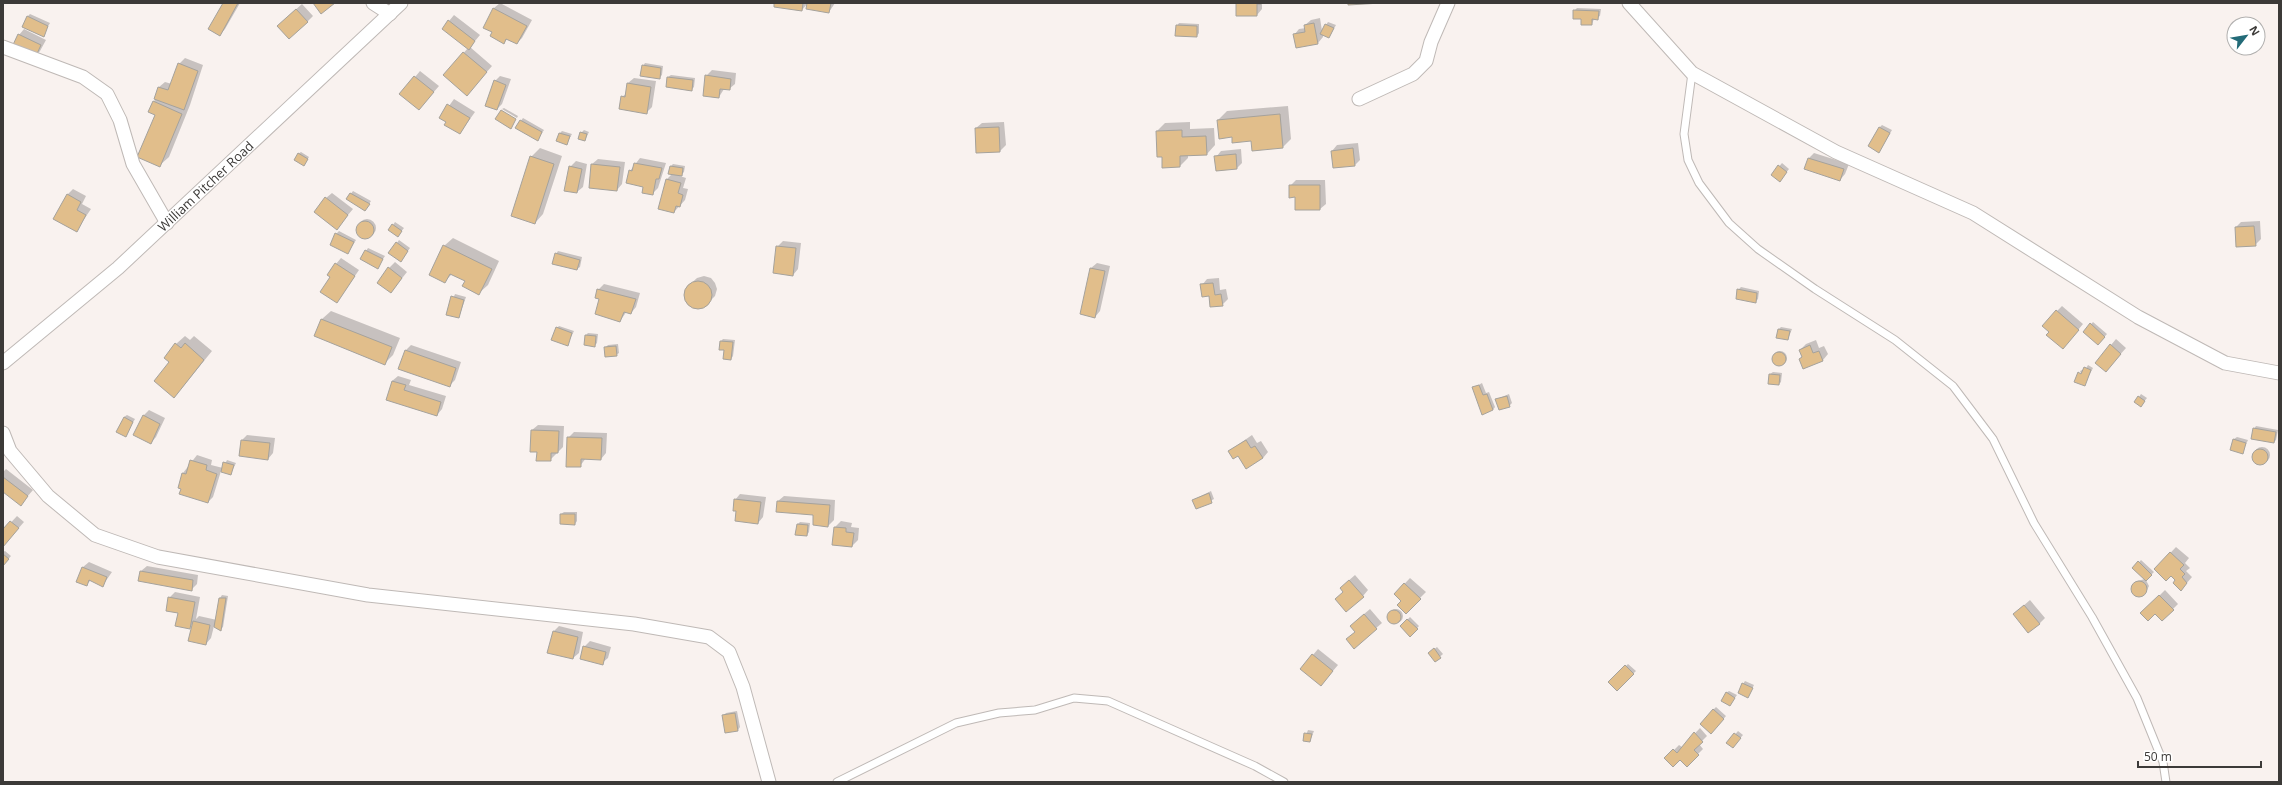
<svg xmlns="http://www.w3.org/2000/svg" width="2282" height="785" font-family="'Open Sans',sans-serif">
<style>
.shadow{fill:#0003}
.building{fill:#e1be8b;stroke:#a5a29c}
.lines{fill:none;stroke-linecap:round;stroke-linejoin:round}
.service-casing{stroke:#bfb9b6;stroke-width:9}
.minor-casing{stroke:#bfb9b6;stroke-width:15}
.service{stroke:#fff;stroke-width:7}
.minor{stroke:#fff;stroke-width:13}
.labels{text-anchor:middle;dominant-baseline:central;stroke-width:3;stroke-linejoin:round;paint-order:stroke}
.street-label{font-size:13px;fill:#3c3a38;stroke:#fff}
</style>
<rect width="100%" height="100%" fill="#f9f2ef"/>
<path class="shadow" d="M224 3H240L225 29 220 35Z
M500 3 532 20 522 38 517 43 508 38 504 43 493 32 484 27 494 8Z
M775 3H835L829 12 807 4 802 10Z
M1237 3H1262V9L1257 15Z
M302 4 313 16 307 22 284 20Z
M1577 8 1601 9 1600 16 1594 19 1592 24 1574 11Z
M30 14 50 23 43 35 28 16Z
M454 15 480 35 470 47 492 66 472 89 444 75 468 48 449 21Z
M1320 18 1322 31 1328 22 1336 25 1331 34 1329 37 1323 34V37L1318 43 1296 47 1294 35 1299 29 1306 28 1305 25 1311 20Z
M1179 23 1199 24V33L1197 36 1177 26Z
M24 29 46 40 40 51 35 57 19 35Z
M185 58 203 65 190 105 169 157 160 165 154 102 159 87 165 82 172 84 179 64Z
M645 63 663 66 662 75 659 78 643 66Z
M712 70 736 73 735 84 729 89H724L719 97 706 76Z
M420 71 439 86 419 109 401 94Z
M671 75 695 78 694 87 691 90 668 77Z
M500 76 511 79 502 104 497 109 495 81Z
M634 78 656 81 652 107 646 113 622 97 627 93 628 83Z
M454 99 475 112 460 133 441 117Z
M1288 106 1291 139 1283 147 1253 150 1252 140 1233 136 1218 120 1227 111Z
M504 108 518 116 517 118 502 109Z
M523 118 544 130 538 139 520 122Z
M1004 122 1006 145 1000 151 977 152 976 128 982 123Z
M1190 122V129L1214 128 1215 145 1207 154 1188 155V158L1180 166 1163 156 1157 131 1165 123Z
M1882 125 1892 130 1881 149 1880 127Z
M584 130 589 132 585 140 581 133Z
M562 131 572 134 567 143 560 133Z
M1358 143 1360 160 1355 165 1334 167 1332 151 1337 145Z
M540 148 562 156 543 214 535 223 531 157Z
M1241 149 1242 163 1237 168 1216 157 1221 151Z
M301 152 309 157 306 162 298 154Z
M1814 153 1849 164 1845 174 1840 180 1809 158Z
M640 158 666 163 658 188 652 194 630 171Z
M598 159 625 162 622 184 617 190 592 164Z
M576 161 587 164 583 187 577 192 570 167Z
M1782 163 1789 169 1782 178 1772 175Z
M673 164 685 166 684 172 680 176 686 178 683 188 688 189 685 200 674 212 666 180 673 173 671 166Z
M1296 180H1325L1326 204 1320 209 1296 196 1290 186Z
M73 189 86 196 82 204 91 209 76 231 54 219 68 194Z
M353 191 371 201 365 210 347 199Z
M332 193 353 209 337 228 326 198Z
M358 228a9 9 0 1 1 18 0a9 9 0 1 1-18 0Z
M2260 221 2261 239 2255 245 2236 227 2241 222Z
M395 222 404 228 400 233 393 225Z
M339 231 356 240 348 253 336 234Z
M453 238 499 261 488 285 479 293 466 281 452 274 445 281 444 246Z
M399 240 410 248 403 258 397 243Z
M783 241 801 243 798 269 793 275 777 247Z
M368 248 385 256 377 268 361 259Z
M558 251 582 257 580 267 577 269 556 254Z
M341 258 359 270 337 302 331 277 336 264Z
M395 262 407 272 391 292 389 268Z
M1097 263 1110 266 1100 311 1095 317 1081 314 1091 268Z
M704 276 711 278 715 283 717 289 715 296 704 307 697 309 691 307 686 302 684 295 686 288 697 278Z
M1219 278 1220 290 1226 289 1228 299 1222 305 1202 285 1207 279Z
M604 284 640 293 636 307 631 313 627 311 620 321 601 299 598 290Z
M1741 287 1759 291 1758 299 1755 302 1738 290Z
M455 294 466 297 459 317 447 314Z
M2062 306 2083 324 2068 342 2057 311Z
M331 311 400 338 393 355 385 363 315 336 322 319Z
M2093 322 2107 334 2098 344 2084 332Z
M559 326 574 331 567 345 557 328Z
M1781 327 1792 329 1788 339 1779 329Z
M588 333 598 334 597 343 594 346 586 335Z
M185 336 190 340 194 336 212 351 182 388 170 362 176 344Z
M723 339 735 340 733 356 731 359 721 341Z
M2116 339 2126 348 2111 365V345Z
M1816 340 1819 348 1824 346 1828 354 1823 360 1800 359 1803 356 1800 350 1806 344Z
M618 344 619 353 616 355 605 348 608 345Z
M411 345 461 362 455 380 449 386 405 351Z
M1773 358a7 7 0 1 1 14 0a7 7 0 1 1-14 0Z
M2088 365 2093 368 2084 385 2086 377 2080 372 2081 370 2084 372Z
M1773 372 1782 373 1781 382 1779 384 1770 374Z
M398 376 411 380 409 385 446 396 442 409 437 415 387 400 392 381Z
M1482 383 1486 393 1489 392 1495 407 1493 410 1473 388Z
M1509 394 1512 403 1509 406 1497 399Z
M2141 394 2147 398 2143 403 2139 397Z
M149 410 165 418 156 437 151 443 143 416Z
M127 415 135 419 125 436 124 417Z
M538 425 564 426 563 447 550 460 538 451 532 430Z
M2256 426 2278 430 2276 440 2274 442 2254 429Z
M574 432 607 433 606 453 601 459 586 458 580 466 568 438Z
M247 435 275 438 273 453 268 459 242 440Z
M1252 435 1257 443 1261 441 1268 452 1263 458 1238 455 1229 451Z
M2237 437 2248 440 2242 453 2234 439Z
M2254 455a8 8 0 1 1 16 0a8 8 0 1 1-16 0Z
M197 455 212 460 211 465 223 468 227 460 236 463 231 473 221 471 213 497 208 502 179 487 183 473Z
M6 469 33 490 21 504 3 490V472Z
M1211 491 1214 499 1196 508 1193 500Z
M740 494 766 497 763 517 758 523 737 510 735 500Z
M784 496 835 500 834 520 828 526 815 514 778 501Z
M564 512H577V521L575 524 561 514Z
M17 516 24 522 3 546V531Z
M841 521 852 523 851 527 859 528 858 540 852 546 833 544 835 527Z
M800 522 810 523 809 532 807 535 797 534 798 524Z
M2176 547 2189 558 2185 563 2190 568 2186 571 2192 577 2186 584 2176 579 2171 574 2155 569Z
M5 551 11 556 3 565V552Z
M2141 560 2154 572 2146 580 2149 586 2146 592 2139 596 2133 593 2132 588 2137 581 2145 579 2134 568Z
M89 562 112 572 103 585 91 580 86 585 77 581 83 567Z
M147 566 198 575 197 584 191 590 141 571Z
M1355 575 1368 590 1363 596 1344 591 1347 582Z
M1410 578 1426 592 1406 612 1403 601 1395 594Z
M2165 590 2178 604 2162 620 2155 612 2142 613Z
M175 592 200 597 196 619 199 616 217 620 220 598 222 595 228 596 223 627 221 629 214 626 211 638 206 644 193 624 190 627 169 598Z
M2030 600 2045 618 2039 624 2014 614Z
M1389 616a7 7 0 1 1 14 0a7 7 0 1 1-14 0Z
M1370 609 1382 623 1354 647 1353 634 1356 631 1357 620Z
M1410 617 1419 626 1410 636 1401 626Z
M559 626 583 632 579 653 573 658 554 631Z
M590 641 611 647 608 658 602 663 584 647Z
M1437 647 1443 654 1435 661 1432 651Z
M1318 649 1338 665 1321 685 1301 669Z
M1628 664 1636 671 1617 689 1610 682Z
M1745 681 1754 685 1748 697 1743 684Z
M1729 691 1737 695 1732 702 1726 693Z
M1716 707 1726 716 1714 730 1713 710Z
M737 711 740 727 738 730 723 716 726 713Z
M1700 728 1707 736 1699 744 1703 749 1687 765 1680 758H1666L1679 745 1682 747Z
M1308 730 1314 731 1310 741 1304 740Z
M1738 731 1743 735 1735 744 1728 743Z"/>
<path class="building" d="M223 3H238L220 36 208 29Z
M313 3H335L321 14Z
M774 3H803L802 11 774 7Z
M807 3H831L829 13 806 9Z
M1236 3H1261V4H1257V16H1236Z
M1348 3H1381L1348 5Z
M493 8 527 26 517 44 506 39 504 44 490 36 492 32 483 28Z
M296 9 308 22 289 39 277 26Z
M1573 10 1599 11 1598 20 1592 19V25H1581V19H1573Z
M27 16 48 26 44 37 22 27Z
M448 20 475 41 469 50 442 29Z
M1314 23 1318 44 1296 48 1293 34 1305 32 1304 25Z
M1325 24 1334 28 1329 38 1320 34Z
M1176 25 1197 26V37L1175 36Z
M18 34 41 45 35 58 12 47Z
M463 52 487 72 467 96 443 75Z
M178 63 198 71 184 110 154 99 158 87 168 90Z
M642 65 661 68 660 79 640 76Z
M705 75 731 79 730 90 720 89 719 98 703 96Z
M414 76 434 92 419 110 399 94Z
M667 77 693 80 692 91 666 87Z
M494 80 506 85 497 110 485 106Z
M627 83 651 87 647 114 619 109 621 96 625 97Z
M153 101 182 114 160 167 137 157 155 115 148 112Z
M447 104 470 118 460 134 444 125 446 122 439 118Z
M501 110 516 119 511 129 495 119Z
M1280 114 1283 148 1252 151 1251 141 1232 143V137L1219 139 1217 120Z
M520 120 542 132 538 141 515 128Z
M999 127 1000 152 976 153 975 128Z
M1879 127 1890 133 1879 153 1868 146Z
M1182 130V137L1206 136 1207 155 1180 156V167L1162 168V157H1157L1156 131Z
M580 132 587 134 585 141 578 139Z
M559 133 570 136 567 145 556 141Z
M1353 148 1355 166 1333 168 1331 151Z
M298 153 308 159 304 166 294 160Z
M1236 154 1237 169 1216 171 1214 156Z
M530 156 554 164 535 224 511 216Z
M1808 158 1844 169 1840 181 1804 169Z
M634 163 662 168 659 179H656L653 195 642 193 643 187 626 183 629 170 632 171Z
M591 164 620 167 617 191 589 188Z
M1778 165 1787 172 1780 182 1771 175Z
M569 166 582 169 577 193 564 191Z
M670 166 683 168 682 176 668 174Z
M666 179 681 183 678 193 683 195 680 207 676 206 674 213 658 209Z
M1289 185H1320V210H1295V197L1289 198Z
M350 193 370 204 365 211 346 199Z
M67 194 81 202 77 210 86 215 77 232 53 219Z
M325 197 348 215 337 230 314 212Z
M356 230a9 9 0 1 1 18 0a9 9 0 1 1-18 0Z
M392 224 402 231 398 237 388 230Z
M2254 226 2256 246 2236 247 2235 227Z
M335 233 354 242 348 254 330 245Z
M396 242 408 251 401 262 388 253Z
M443 245 492 269 479 295 462 286 465 281 450 274 445 283 429 275Z
M776 246 796 248 793 276 773 273Z
M365 250 383 259 378 269 360 259Z
M555 253 580 260 577 270 552 264Z
M335 263 355 276 337 303 320 292 330 277 327 275Z
M388 267 402 278 391 293 377 283Z
M1090 268 1105 271 1095 318 1080 314Z
M684 295a14 14 0 1 1 28 0a14 14 0 1 1-28 0Z
M1213 283 1215 295 1221 294 1223 306 1210 307 1209 296 1202 297 1200 284Z
M597 289 636 299 631 314 624 312 620 322 595 314 599 299 595 298Z
M1737 289 1757 293 1756 303 1736 299Z
M451 296 464 300 459 318 446 315Z
M2056 310 2079 330 2063 349 2046 335 2049 332 2042 326Z
M321 319 392 347 385 365 314 336Z
M2090 323 2105 337 2098 345 2083 332Z
M556 327 572 333 568 346 551 340Z
M1778 329 1790 331 1788 340 1776 338Z
M585 335 596 336 595 347 584 345Z
M720 341 733 342 731 360 723 359 724 350H719Z
M175 343 181 348 185 343 204 360 174 398 154 381 169 362 164 358Z
M2110 344 2121 354 2106 372 2095 363Z
M1810 345 1813 353 1819 351 1823 361 1803 369 1799 359 1802 357 1799 350Z
M616 346 617 356 605 357 604 347Z
M405 350 456 368 450 387 398 369Z
M1772 359a7 7 0 1 1 14 0a7 7 0 1 1-14 0Z
M2084 367 2091 370 2085 386 2074 382 2078 372 2081 374Z
M1769 374 1780 375 1779 385 1768 384Z
M392 381 406 385 404 390 441 402 437 416 386 400Z
M1479 385 1483 395 1487 394 1493 410 1482 415 1472 387Z
M1507 396 1510 407 1499 410 1495 399Z
M2138 396 2145 401 2141 407 2134 402Z
M143 415 160 424 151 444 133 435Z
M124 417 133 422 126 437 116 432Z
M2253 428 2276 432 2274 443 2251 439Z
M531 430 559 431 558 453H551V461H536L537 452H530Z
M567 437 602 438 601 460 581 459V467H566Z
M2233 439 2246 443 2243 454 2230 450Z
M241 440 270 443 268 460 239 456Z
M1246 440 1251 448 1255 446 1263 458 1246 469 1238 456 1233 459 1228 451Z
M2252 457a8 8 0 1 1 16 0a8 8 0 1 1-16 0Z
M190 460 207 465 206 470 217 474 208 503 179 494 181 489 178 488 182 473 186 474Z
M223 462 234 465 231 475 221 472Z
M3 477 28 496 21 506 3 492Z
M1209 493 1212 503 1196 509 1192 500Z
M734 499 761 502 758 524 735 521 736 511H733Z
M777 501 830 505 828 527 813 525V515L776 512Z
M560 514H575V525L560 524Z
M10 521 19 528 3 547V529Z
M797 524 808 525 807 536 795 535Z
M834 527 846 528V532L854 533 852 547 832 545Z
M2170 552 2184 565 2180 569 2185 574 2182 577 2187 583 2181 591 2173 583 2175 580 2171 576 2166 581 2154 569Z
M3 554 9 559 3 566Z
M2138 561 2152 575 2146 581 2132 568Z
M82 567 107 577 103 587 89 580 87 586 76 582Z
M140 571 193 580 192 591 138 581Z
M1349 580 1364 597 1346 612 1335 599 1343 592 1340 588Z
M2131 589a8 8 0 1 1 16 0a8 8 0 1 1-16 0Z
M1404 583 1421 599 1406 614 1397 605 1401 601 1394 594Z
M2159 595 2174 610 2162 621 2155 614 2148 621 2140 613Z
M168 597 195 602 190 629 175 626 178 613 166 611Z
M219 598H226L221 631 214 627Z
M2024 605 2040 624 2028 633 2013 614Z
M1387 617a7 7 0 1 1 14 0a7 7 0 1 1-14 0Z
M1364 614 1377 629 1354 649 1346 639 1355 632 1350 626Z
M1407 619 1418 629 1410 637 1400 626Z
M193 621 210 625 206 645 188 641Z
M553 631 578 637 573 659 547 653Z
M583 646 606 652 603 665 580 659Z
M1434 648 1441 658 1435 662 1428 653Z
M1312 654 1333 671 1321 686 1300 669Z
M1625 665 1634 674 1617 691 1608 682Z
M1742 683 1753 688 1748 698 1738 693Z
M1726 692 1735 698 1730 706 1721 701Z
M1713 709 1724 719 1711 734 1700 724Z
M735 713 738 731 725 733 722 715Z
M1694 732 1703 742 1694 750 1699 755 1687 767 1680 760 1673 767 1664 758 1673 749 1677 753Z
M1304 733 1312 734 1310 742 1303 741Z
M1734 733 1741 738 1733 748 1726 743Z"/>
<g class="lines">
<defs>
<path id="service" d="M1692 73 1684 134 1688 160 1699 183 1729 223 1758 249 1815 289 1895 340 1953 386 1993 439 2034 523 2092 617 2137 698 2163 762 2166 782
M837 782 956 723 999 713 1035 710 1074 698 1108 701 1255 766 1284 782"/>
<g id="minor">
<path d="M373 3 390 14"/>
<path d="M1629 3 1692 73 1836 152 1973 213 2138 317 2225 363 2279 373"/>
<path d="M3 47 83 77 107 94 120 120 133 164 167 223"/>
<path d="M1359 99 1413 74 1426 61 1431 42 1448 3"/>
<path id="s1" d="M3 363 118 268 401 3"/>
<path d="M3 433 10 451 48 496 95 535 158 557 368 595 634 624 709 637 729 652 743 687 769 782"/>
</g>
</defs>
<use href="#service" class="service-casing"/>
<use href="#minor" class="minor-casing"/>
<use href="#service" class="service"/>
<use href="#minor" class="minor"/>
</g>
<g class="labels">
<g class="street-label">
<text stroke="none"><textPath href="#s1" startOffset="269">William Pitcher Road</textPath></text>
</g>
</g>
<rect width="2282" height="785" fill="none" stroke="#3c3a38" stroke-width="8"/>
<g transform="translate(2246 36) rotate(59)"><circle r="19" fill="#ffffff" stroke="#b1b0af"/>
<path d="M0-3L7 15L0 10L-7 15Z" fill="#236b78"/>
<text y="-6" font-size="11" font-weight="bold" text-anchor="middle" fill="#3c3a38">N</text>
</g>
<path d="M2138 761v6h123v-6" fill="none" stroke="#3c3a38" stroke-width="2"/>
<text x="2144" y="761" font-size="12" fill="#3c3a38" stroke="#ffffff" stroke-width="3" paint-order="stroke">50 m</text>
</svg>
